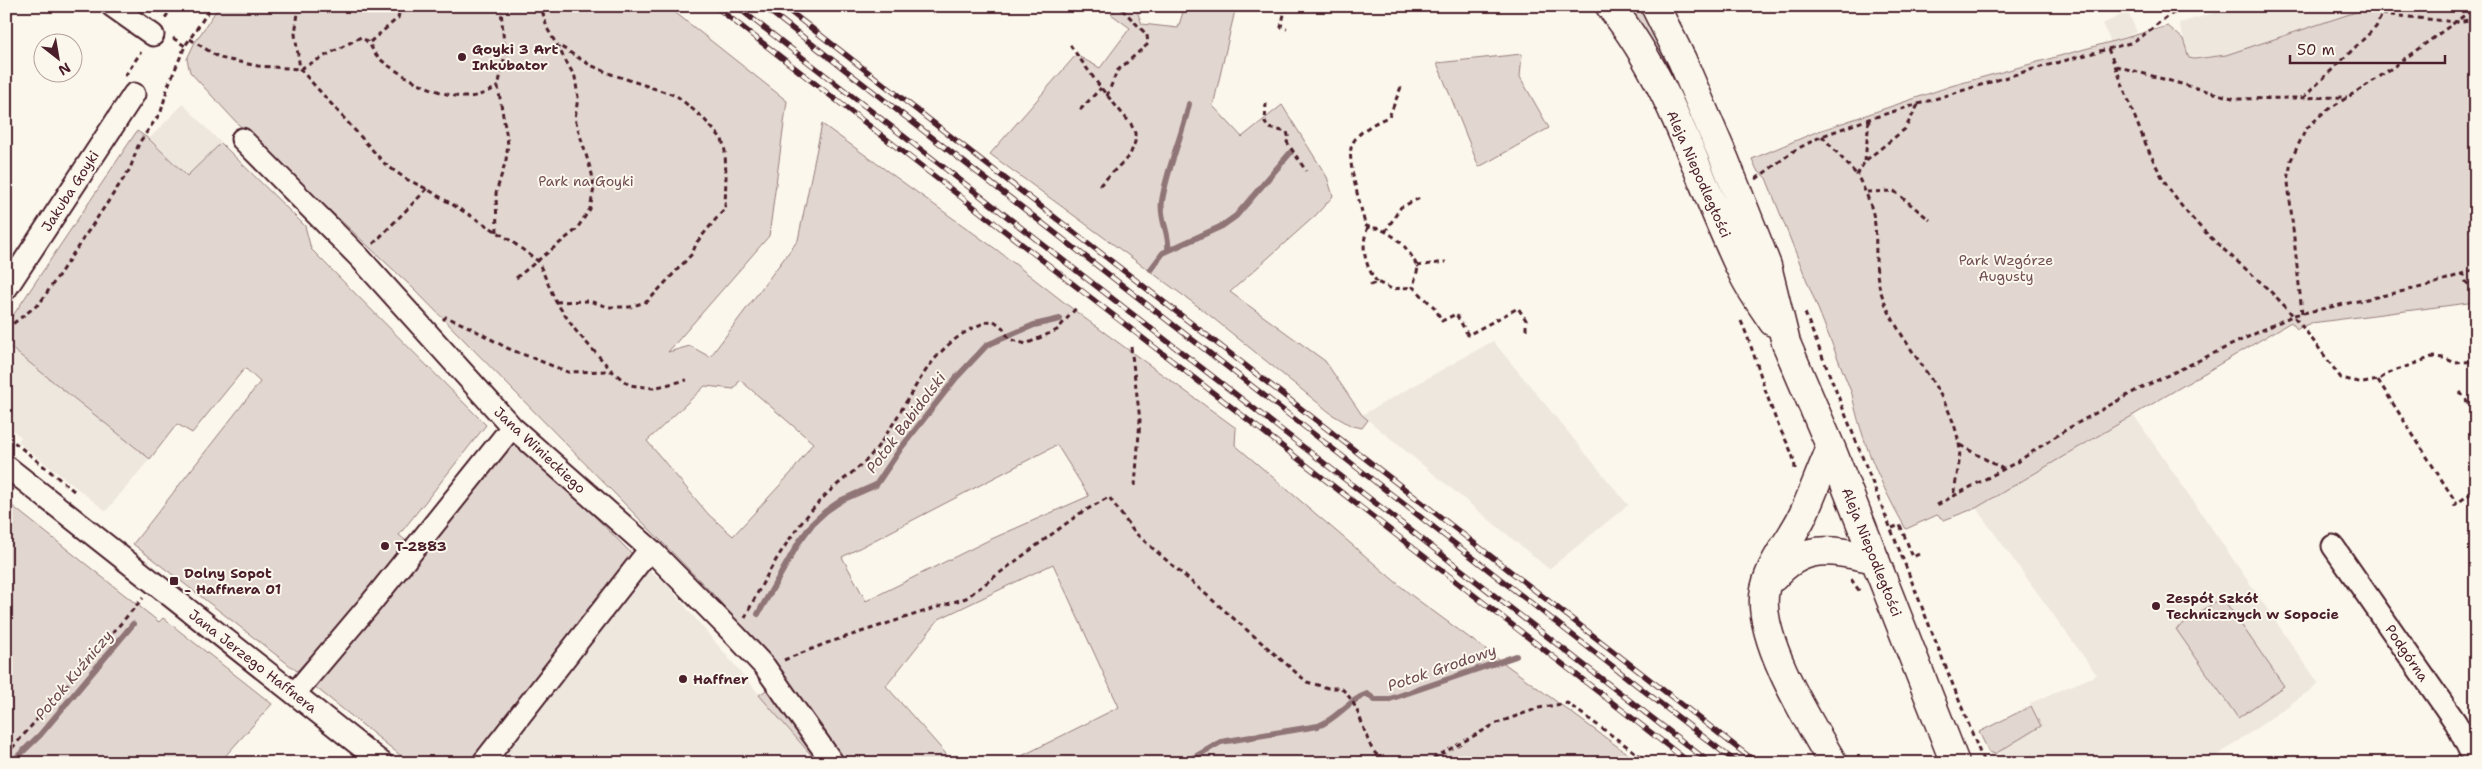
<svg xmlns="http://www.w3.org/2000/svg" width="2482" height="769" font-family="'Shantell Sans',sans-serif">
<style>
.built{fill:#eee7de}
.green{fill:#e2d7d0;stroke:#967b7e;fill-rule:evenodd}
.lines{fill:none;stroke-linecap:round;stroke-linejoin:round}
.stream{stroke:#907477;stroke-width:6}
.minor-casing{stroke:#4a1f2b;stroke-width:25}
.major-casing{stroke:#4a1f2b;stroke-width:31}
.path{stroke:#4a1f2b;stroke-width:3;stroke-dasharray:5 4;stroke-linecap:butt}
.minor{stroke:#fbf7ec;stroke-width:21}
.major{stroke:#fbf7ec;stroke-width:28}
.rail-casing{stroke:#4a1f2b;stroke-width:5.5}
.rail{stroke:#fbf7ec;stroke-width:4;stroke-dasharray:11;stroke-linecap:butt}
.poi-dot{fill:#4a1f2b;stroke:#fbf7ec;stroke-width:2}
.labels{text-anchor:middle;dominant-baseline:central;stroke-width:4;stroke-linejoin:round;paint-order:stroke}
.poi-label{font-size:14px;font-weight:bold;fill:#4a1f2b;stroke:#fbf7ec;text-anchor:start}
.street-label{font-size:14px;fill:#4a1f2b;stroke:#fbf7ec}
.park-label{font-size:14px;fill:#704d54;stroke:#fbf7ec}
.water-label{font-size:15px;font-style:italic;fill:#6d4a51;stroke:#fbf7ec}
</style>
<rect width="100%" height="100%" fill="#fbf7ec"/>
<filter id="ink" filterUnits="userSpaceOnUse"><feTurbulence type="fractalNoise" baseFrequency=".02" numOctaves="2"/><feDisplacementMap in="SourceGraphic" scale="10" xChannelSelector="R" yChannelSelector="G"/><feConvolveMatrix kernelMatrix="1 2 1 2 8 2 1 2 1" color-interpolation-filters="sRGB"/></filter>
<g filter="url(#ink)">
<path class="built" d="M2239 6H2374L2226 55 2189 58 2179 23Z
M2128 12 2137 32 2111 42 2102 24Z
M183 104 221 143 187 176 149 139Z
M1493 341 1628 505 1549 569 1362 415Z
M6 344 150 459 106 511 18 442 21 437 6 425Z
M2133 414 2319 684 2207 763H2004L1999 751 2041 726 2030 703 2097 675 1976 508Z
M636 558 669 587 807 751 808 763H475Z"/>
<path class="green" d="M219 6H667L787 101 769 236 668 352 690 346 710 357 798 240 822 124 997 250 1083 317 1236 428 1235 445 1411 595 1640 763H1008L1119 707 1053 564 939 619 886 686 954 763H818L759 695 787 676 713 594 415 290 239 125 190 72 187 59 194 44ZM740 380 813 443 792 472 733 536 709 515 647 441 705 386 734 389ZM1057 445 1089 496 987 541 866 601 842 557Z
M1118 6H1135L1142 24 1178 28 1185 6H1236L1213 106 1242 137 1282 105 1327 177 1333 196 1316 215 1230 292 1325 361 1362 415 1368 420 1362 428 1350 425 1333 415 1203 310 990 154 1076 55 1100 68 1130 28 1111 14Z
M1625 6H1640L1683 88 1676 92Z
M2374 6H2476V302L2311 323 2297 329 2291 322 1976 508 1944 520 1937 515 1906 529C1882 487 1861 441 1852 394L1766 178 1757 170 1752 159 1816 132 1951 86 2168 26 2183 39 2189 58 2194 59 2226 55Z
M1522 54 1520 77 1549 128 1479 167 1437 63Z
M137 131 149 139 187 176 221 143 305 226 311 249 486 425 399 535 411 545 297 671 133 544 260 382 245 368 192 433 177 424 150 459 6 344V326Z
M514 435 636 558 475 763H410L314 686Z
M6 501 159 622 163 618 272 704 219 763H6Z
M2222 597 2284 686 2238 718 2176 629Z
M2031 706 2041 726 1995 754 1989 752 1979 732Z"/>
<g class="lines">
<path class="stream" d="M1168 250C1170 232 1159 220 1162 201 1167 168 1182 137 1189 104
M1151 269 1163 253 1222 226 1236 216 1291 152
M758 614 799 542 813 523 826 511 842 500 876 485 901 448 956 378 987 345 1034 325 1060 319
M11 763 40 735 133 624
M1184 763 1221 742 1318 726C1337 719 1347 701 1367 694L1375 700H1387L1516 656"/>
<defs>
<path id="minor" d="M112 6 153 35
M242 139 360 258 512 427 650 549 736 636 765 667 833 763
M6 289 134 94
M6 466 382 763
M2333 546 2456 723 2476 763
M295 693 371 603 512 427
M483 763 650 549"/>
<path id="major" d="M1610 6C1674 85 1700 187 1744 276 1752 292 1763 307 1773 322
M1655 6 1682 60 1724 158 1767 266 1786 343 1831 448 1955 763
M1831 448C1821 470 1813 493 1803 515 1791 540 1771 561 1765 589 1755 636 1809 722 1833 763
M1774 577C1805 542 1833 550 1875 559"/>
</defs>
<use href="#minor" class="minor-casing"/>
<use href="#major" class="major-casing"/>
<path class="path" d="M299 6 295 34 300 69 385 164 406 179 427 189 507 238 538 261 556 302 576 331 612 371 629 385 653 388 687 380
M1286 6 1281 27 1287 29
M2382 14 2455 22 2476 19
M165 18 173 6
M173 38 185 46
M190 39 220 58 258 66 300 69 361 37C373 44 371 51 380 59 398 75 445 99 469 97 480 96 489 91 498 87
M370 42 398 18 401 6
M1070 45 1101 88 1131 124 1135 133V142L1130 155 1097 188
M2108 49C2132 103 2146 163 2184 209 2210 241 2246 267 2275 296 2300 321 2320 350 2341 378L2363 383 2378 380 2389 373 2432 357 2444 358 2455 363 2476 361
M2116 66 2236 99 2347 97
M125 76 141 52
M1401 87 1389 117C1377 121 1354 133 1351 148 1348 168 1361 204 1365 225 1370 229 1375 227 1380 229 1399 237 1410 251 1418 268L1413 287 1435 308 1442 321 1456 314 1468 335 1518 308 1526 320V333
M1107 96 1117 71 1148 44 1147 35 1119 6
M2303 98 2376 27 2382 14 2378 6
M1266 103 1265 123 1269 128 1287 132 1289 139 1287 142 1306 171
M1918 105 1905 129 1865 161 1857 175C1865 190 1873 207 1875 225 1877 246 1874 268 1880 289 1897 345 1949 386 1959 444 1962 457 1955 483 1953 497
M1080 110 1101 88
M1822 136 1857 175
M1865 161 1869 120
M1756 179 1795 150 1822 136 1869 119 2030 70 2130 43C2160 28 2165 7 2202 7
M1867 192 1894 191 1930 220
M1368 227C1360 246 1365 266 1377 282
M497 232 496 193 506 160 508 144 498 87 505 55 501 10
M1385 232 1401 207 1420 198
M373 244 427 189
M1417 266 1446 262
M2463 272 2466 282 2476 292
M516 278 576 230 590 209 594 188 592 174 575 119 578 97 575 77 547 28 542 10
M1370 285 1377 282 1392 289 1413 287
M556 302 589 301 609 307H630L648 301 692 254 697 242 725 208 726 176 725 151 722 139 703 118 677 96 611 74 590 65 558 45
M1805 313 1984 763
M2302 313 2288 182 2291 160 2306 129 2324 112 2378 78 2476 7
M443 320 446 317 469 327 507 348 568 372 611 371
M1741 321C1755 353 1763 387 1776 420 1782 436 1795 452 1795 470
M6 329 40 303 130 169 139 143 161 112 168 86 185 46 212 6
M1131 347 1140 420 1135 486
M2378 380 2457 504
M2460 392 2476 414
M6 439 14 442 74 491
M1960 445 2003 469
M1937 505 2017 462 2067 429 2137 390 2294 315 2427 286 2476 269
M2453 506 2476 490
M1892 528 1900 525 1913 557 1919 554
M2476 558 2471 561 2476 568
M1851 579 1860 592
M745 618C765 576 789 534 821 500 838 481 861 469 876 449 914 399 927 340 993 320L1003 328 1009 339 1026 344 1057 330 1077 307
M784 660 827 643 966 598 1079 514 1109 497 1134 532 1307 682 1328 688H1341C1360 705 1361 727 1372 749 1375 754 1382 759 1387 763
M6 755 143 598
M1425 763 1497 723 1539 708 1567 703 1650 763
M1923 763 1929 760"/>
<use href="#minor" class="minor"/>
<use href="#major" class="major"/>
<defs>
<path id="rail" d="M715 6 1690 763
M736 6 1710 763
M763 6 1737 763
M783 6 1757 763"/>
</defs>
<use href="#rail" class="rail-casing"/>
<use href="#rail" class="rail"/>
</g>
</g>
<g class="poi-dot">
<circle cx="462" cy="57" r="5"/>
<circle cx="385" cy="546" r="5"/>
<rect x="169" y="576" width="10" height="10" rx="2.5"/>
<circle cx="2156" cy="606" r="5"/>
<circle cx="683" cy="679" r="5"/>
</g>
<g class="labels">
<g class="poi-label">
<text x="472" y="49">Goyki 3 Art<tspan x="472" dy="16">Inkubator</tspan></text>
<text x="395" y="546">T-2883</text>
<text x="184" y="573">Dolny Sopot<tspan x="184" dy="16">- Haffnera 01</tspan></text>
<text x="2166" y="598">Zespół Szkół<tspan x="2166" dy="16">Technicznych w Sopocie</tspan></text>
<text x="693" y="679">Haffner</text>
</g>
<g class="street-label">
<text transform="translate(1699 174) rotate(66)">Aleja Niepodległości</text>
<text transform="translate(70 191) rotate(-57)">Jakuba Goyki</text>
<text transform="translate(540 450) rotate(43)">Jana Winieckiego</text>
<text transform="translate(1872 552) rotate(68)">Aleja Niepodległości</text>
<text transform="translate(2407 653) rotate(56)">Podgórna</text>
<text transform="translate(253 661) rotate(38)">Jana Jerzego Haffnera</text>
</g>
<g class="park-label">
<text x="586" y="181">Park na Goyki</text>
<text x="2006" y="260">Park Wzgórze<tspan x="2006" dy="16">Augusty</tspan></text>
</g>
<g class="water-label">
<text transform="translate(906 423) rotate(-53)">Potok Babidolski</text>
<text transform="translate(1442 668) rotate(-19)">Potok Grodowy</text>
<text transform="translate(74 675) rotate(-50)">Potok Kuźniczy</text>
</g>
</g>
<rect width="2482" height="769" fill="none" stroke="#fbf7ec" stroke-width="25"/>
<rect x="12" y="12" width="2457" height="744" fill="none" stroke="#4a1f2b" stroke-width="2" filter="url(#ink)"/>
<g transform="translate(58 58) rotate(149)"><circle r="24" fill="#fbf7ec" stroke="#b4a19f"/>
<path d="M0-4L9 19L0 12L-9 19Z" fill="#4a1f2b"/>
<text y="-8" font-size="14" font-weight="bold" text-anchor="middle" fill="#4a1f2b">N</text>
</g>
<path d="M2290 55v8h155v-8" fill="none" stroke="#4a1f2b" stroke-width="2.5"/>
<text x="2297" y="55" font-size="15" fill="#4a1f2b" stroke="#fbf7ec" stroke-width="4" paint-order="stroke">50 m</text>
</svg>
